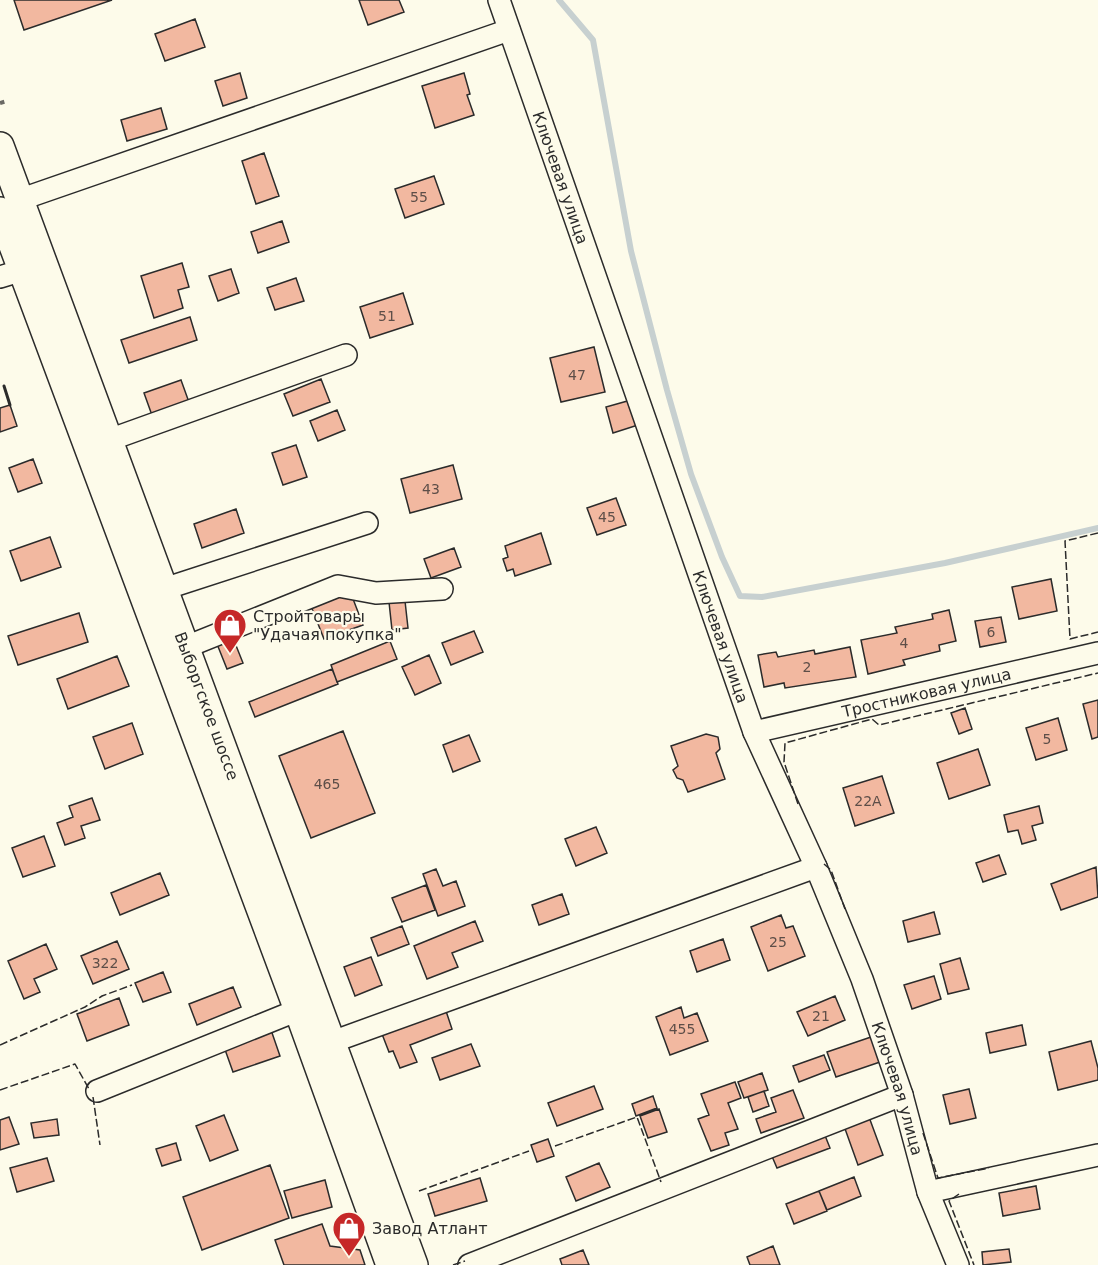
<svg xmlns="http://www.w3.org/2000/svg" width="1098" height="1265" font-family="'DejaVu Sans',sans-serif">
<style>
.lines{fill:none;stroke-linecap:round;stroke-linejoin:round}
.stream{stroke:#c7d0d0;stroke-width:6}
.building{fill:#f2b8a0;stroke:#2b2b2b;stroke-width:1.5}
.minor-casing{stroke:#2b2b2b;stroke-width:24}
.major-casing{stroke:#2b2b2b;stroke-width:30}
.path{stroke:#6a6964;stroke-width:4;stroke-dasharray:4.5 3;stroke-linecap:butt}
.minor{stroke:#fdfbea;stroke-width:21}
.major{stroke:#fdfbea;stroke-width:27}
.fence{stroke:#2b2b2b;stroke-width:1.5;stroke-dasharray:8 3;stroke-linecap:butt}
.wall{stroke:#2b2b2b;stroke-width:3}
.labels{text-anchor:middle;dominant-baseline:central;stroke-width:4.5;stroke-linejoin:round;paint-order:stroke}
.number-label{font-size:14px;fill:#5d4e48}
.street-label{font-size:16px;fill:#2b2b2b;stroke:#fdfbea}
.poi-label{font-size:16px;fill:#2b2b2b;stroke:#fdfbea;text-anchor:start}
</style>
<rect width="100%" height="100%" fill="#fdfbea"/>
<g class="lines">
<path class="stream" d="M559 0 593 40 631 251 667 390 691 474 722 557 740 596 762 597 945 563 1098 528"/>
</g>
<path class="building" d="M14 0H112L24 30Z
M359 0H399L404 12 368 25Z
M195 19 205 47 165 61 155 34Z
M240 73 247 98 223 106 215 81Z
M464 73 470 94 467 95 474 115 435 128 422 86Z
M161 108 167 129 127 141 121 120Z
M264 153 279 196 256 204 242 161Z
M434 176 444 204 405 218 395 189Z
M282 221 289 242 258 253 251 232Z
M182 263 189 287 178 290 183 308 154 318 141 276Z
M231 269 239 293 218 301 209 276Z
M296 278 304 301 275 310 267 288Z
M403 293 413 324 370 338 360 307Z
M190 317 197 340 129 363 121 340Z
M594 347 605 392 561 402 550 358Z
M321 379 330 402 293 416 284 394Z
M181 380 190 405 153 418 144 393Z
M631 400 638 425 613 433 606 407Z
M10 405 17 426 0 432V408Z
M337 410 345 430 318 441 310 421Z
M296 445 307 477 283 485 272 453Z
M33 459 42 483 18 492 9 468Z
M453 465 462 499 410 513 401 479Z
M616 498 626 525 597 535 587 508Z
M236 509 244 533 202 548 194 524Z
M541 533 551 564 515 576 513 569 507 571 503 559 508 557 505 546Z
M50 537 61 567 21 581 10 551Z
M454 548 461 567 431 578 424 559Z
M1051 579 1057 611 1019 619 1012 587Z
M350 591 363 625 324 639 311 606Z
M405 601 408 628 392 630 389 602Z
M949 610 956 641 939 645 940 651 903 660 905 665 868 674 861 640 897 633 895 627 933 619 932 614Z
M79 613 88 642 18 665 8 636Z
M1001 617 1006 642 980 647 975 621Z
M474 631 483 652 451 665 442 643Z
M233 638 243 663 227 669 217 644Z
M390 641 397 659 337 682 331 665Z
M850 647 856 677 785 688 784 683 764 687 758 655 776 652 778 657 814 650 815 654Z
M429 655 441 683 415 695 402 667Z
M117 656 129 686 68 709 57 679Z
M332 669 338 684 255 717 249 702Z
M1098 700V737L1092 739 1083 704Z
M965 708 972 729 959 734 951 713Z
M1058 718 1067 750 1036 760 1026 728Z
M132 723 143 754 105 769 93 737Z
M343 731 375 813 311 838 279 756Z
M706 734 718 737 720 749 716 753 725 779 688 792 683 780 677 778 673 770 678 766 671 746Z
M469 735 480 761 453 772 443 745Z
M978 749 990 785 949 799 937 763Z
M882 776 894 813 855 826 843 788Z
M92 798 100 820 81 826 85 838 65 845 57 823 73 817 69 806Z
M1039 806 1043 823 1032 826 1036 840 1022 844 1018 830 1008 832 1004 815Z
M596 827 607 853 576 866 565 839Z
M44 836 55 866 23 877 12 848Z
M999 855 1006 874 983 882 976 863Z
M1096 867 1098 897 1061 910 1051 884Z
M436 869 443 886 456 881 465 906 438 916 423 874Z
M160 873 169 895 120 915 111 893Z
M426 885 435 910 402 922 392 898Z
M562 894 569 914 539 925 532 905Z
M934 912 940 934 908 942 903 921Z
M781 915 786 928 793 926 805 956 768 971 751 927Z
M475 921 483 941 452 953 458 967 427 979 414 946Z
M402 926 409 944 378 956 371 938Z
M723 939 730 960 697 972 690 951Z
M117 941 129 969 93 984 81 956Z
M46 944 57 969 34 979 40 992 24 999 8 961Z
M371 957 382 985 355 996 344 967Z
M960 958 969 989 948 994 940 964Z
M163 972 171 992 143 1002 135 983Z
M934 976 941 999 912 1009 904 985Z
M233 987 241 1007 197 1025 189 1004Z
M835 996 845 1020 808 1036 797 1012Z
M119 998 129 1025 87 1041 77 1014Z
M681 1007 684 1018 697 1013 708 1041 670 1055 656 1017Z
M446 1011 452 1029 410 1045 417 1062 400 1068 393 1051 389 1052 382 1034Z
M1022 1025 1026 1045 990 1053 986 1033Z
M270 1027 280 1056 233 1072 223 1044Z
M871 1037 880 1062 836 1077 827 1052Z
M1091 1041 1098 1068V1080L1058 1090 1049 1052Z
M471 1044 480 1066 440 1080 432 1058Z
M824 1055 830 1070 799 1082 793 1066Z
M762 1073 768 1090 744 1098 738 1082Z
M735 1082 741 1098 728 1103 738 1129 725 1133 729 1145 711 1151 698 1119 709 1115 701 1094Z
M594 1086 603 1109 557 1126 548 1103Z
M969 1089 976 1118 950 1124 943 1095Z
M793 1090 804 1118 761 1133 756 1119 776 1112 771 1098Z
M764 1091 769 1106 753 1112 748 1097Z
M653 1096 657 1108 636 1116 632 1104Z
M659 1109 667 1132 648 1138 640 1116Z
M224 1115 238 1150 210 1161 196 1126Z
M9 1117 19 1144 0 1150V1120Z
M869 1117 883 1155 858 1165 844 1126Z
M57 1119 59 1135 34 1138 31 1123Z
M824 1133 830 1148 777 1168 771 1154Z
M548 1139 554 1156 537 1162 531 1145Z
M176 1143 181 1160 162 1166 156 1149Z
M47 1158 54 1181 17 1192 10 1168Z
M599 1163 610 1187 576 1201 566 1177Z
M270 1165 289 1218 202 1250 183 1197Z
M854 1177 861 1196 827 1210 819 1191Z
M480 1178 487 1201 435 1216 428 1194Z
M325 1180 332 1207 292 1218 284 1191Z
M1036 1186 1040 1209 1003 1216 999 1193Z
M819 1191 827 1211 794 1224 786 1204Z
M322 1224 330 1246 360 1250 365 1265H284L275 1240Z
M773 1246 780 1265H750L747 1257Z
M1009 1249 1011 1262 983 1265 982 1252Z
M583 1250 589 1265H562L560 1259Z"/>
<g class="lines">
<defs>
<g id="minor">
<path id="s1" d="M499 0 754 732 816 867 862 979 902 1095 928 1192 958 1265"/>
<path d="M19 200 509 30"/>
<path d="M0 277 23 270"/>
<path d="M109 440 346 355"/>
<path d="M164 589 367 523"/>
<path d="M186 647 338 586 376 593 442 589"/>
<path id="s2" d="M754 732 1098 653"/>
<path d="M332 1042 816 867"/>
<path d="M97 1091 298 1010"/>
<path d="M928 1192 1098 1155"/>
<path d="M469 1265 902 1095"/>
</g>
<g id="major">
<path id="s3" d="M0 146 414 1265"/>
<path d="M0 211 298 1010 390 1265"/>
</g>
</defs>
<use href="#minor" class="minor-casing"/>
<use href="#major" class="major-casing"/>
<path class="path" d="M0 103 7 101"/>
<use href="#minor" class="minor"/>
<use href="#major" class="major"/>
<path class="fence" d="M1098 533 1065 541 1070 639 1098 632
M798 804 784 762 785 743 872 719 879 725 1098 673
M824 864 831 870 845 909
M0 1045 85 1007 102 996 132 985
M0 1090 75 1064 89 1089
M93 1097 100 1145
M923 1133 938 1178 989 1168
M555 1146 637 1117 661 1182
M419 1191 529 1151
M959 1194 949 1201 974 1265
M453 1265 465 1261"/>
<path class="wall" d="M4 386 10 405"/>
</g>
<defs>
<symbol id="shop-pin" viewBox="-11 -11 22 30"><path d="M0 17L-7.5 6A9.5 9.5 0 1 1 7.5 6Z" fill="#c62828" stroke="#fdfbea"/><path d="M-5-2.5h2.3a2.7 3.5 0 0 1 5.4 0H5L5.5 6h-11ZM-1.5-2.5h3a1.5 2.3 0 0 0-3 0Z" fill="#fff"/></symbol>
</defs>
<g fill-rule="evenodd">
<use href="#shop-pin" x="211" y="606" width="38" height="52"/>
<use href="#shop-pin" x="330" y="1209" width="38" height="52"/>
</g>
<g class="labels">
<g class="number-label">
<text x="419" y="197">55</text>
<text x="387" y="316">51</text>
<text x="577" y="375">47</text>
<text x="431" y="489">43</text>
<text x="607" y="517">45</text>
<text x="991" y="632">6</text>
<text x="904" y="643">4</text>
<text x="807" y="667">2</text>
<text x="1047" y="739">5</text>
<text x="327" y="784">465</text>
<text x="868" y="801">22А</text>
<text x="778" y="942">25</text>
<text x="105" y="963">322</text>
<text x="821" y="1016">21</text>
<text x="682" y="1029">455</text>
</g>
<g class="street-label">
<text stroke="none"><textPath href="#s1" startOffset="188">Ключевая улица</textPath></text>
<text stroke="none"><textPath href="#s1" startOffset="674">Ключевая улица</textPath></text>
<text stroke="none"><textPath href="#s2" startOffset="177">Тростниковая улица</textPath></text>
<text stroke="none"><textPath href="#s3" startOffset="597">Выборгское шоссе</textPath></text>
<text stroke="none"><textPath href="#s1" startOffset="1160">Ключевая улица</textPath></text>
</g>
<g class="poi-label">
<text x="253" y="616">Cтройтовары<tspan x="253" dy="18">"Удачая покупка"</tspan></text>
<text x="372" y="1228">Завод Атлант</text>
</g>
</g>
</svg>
